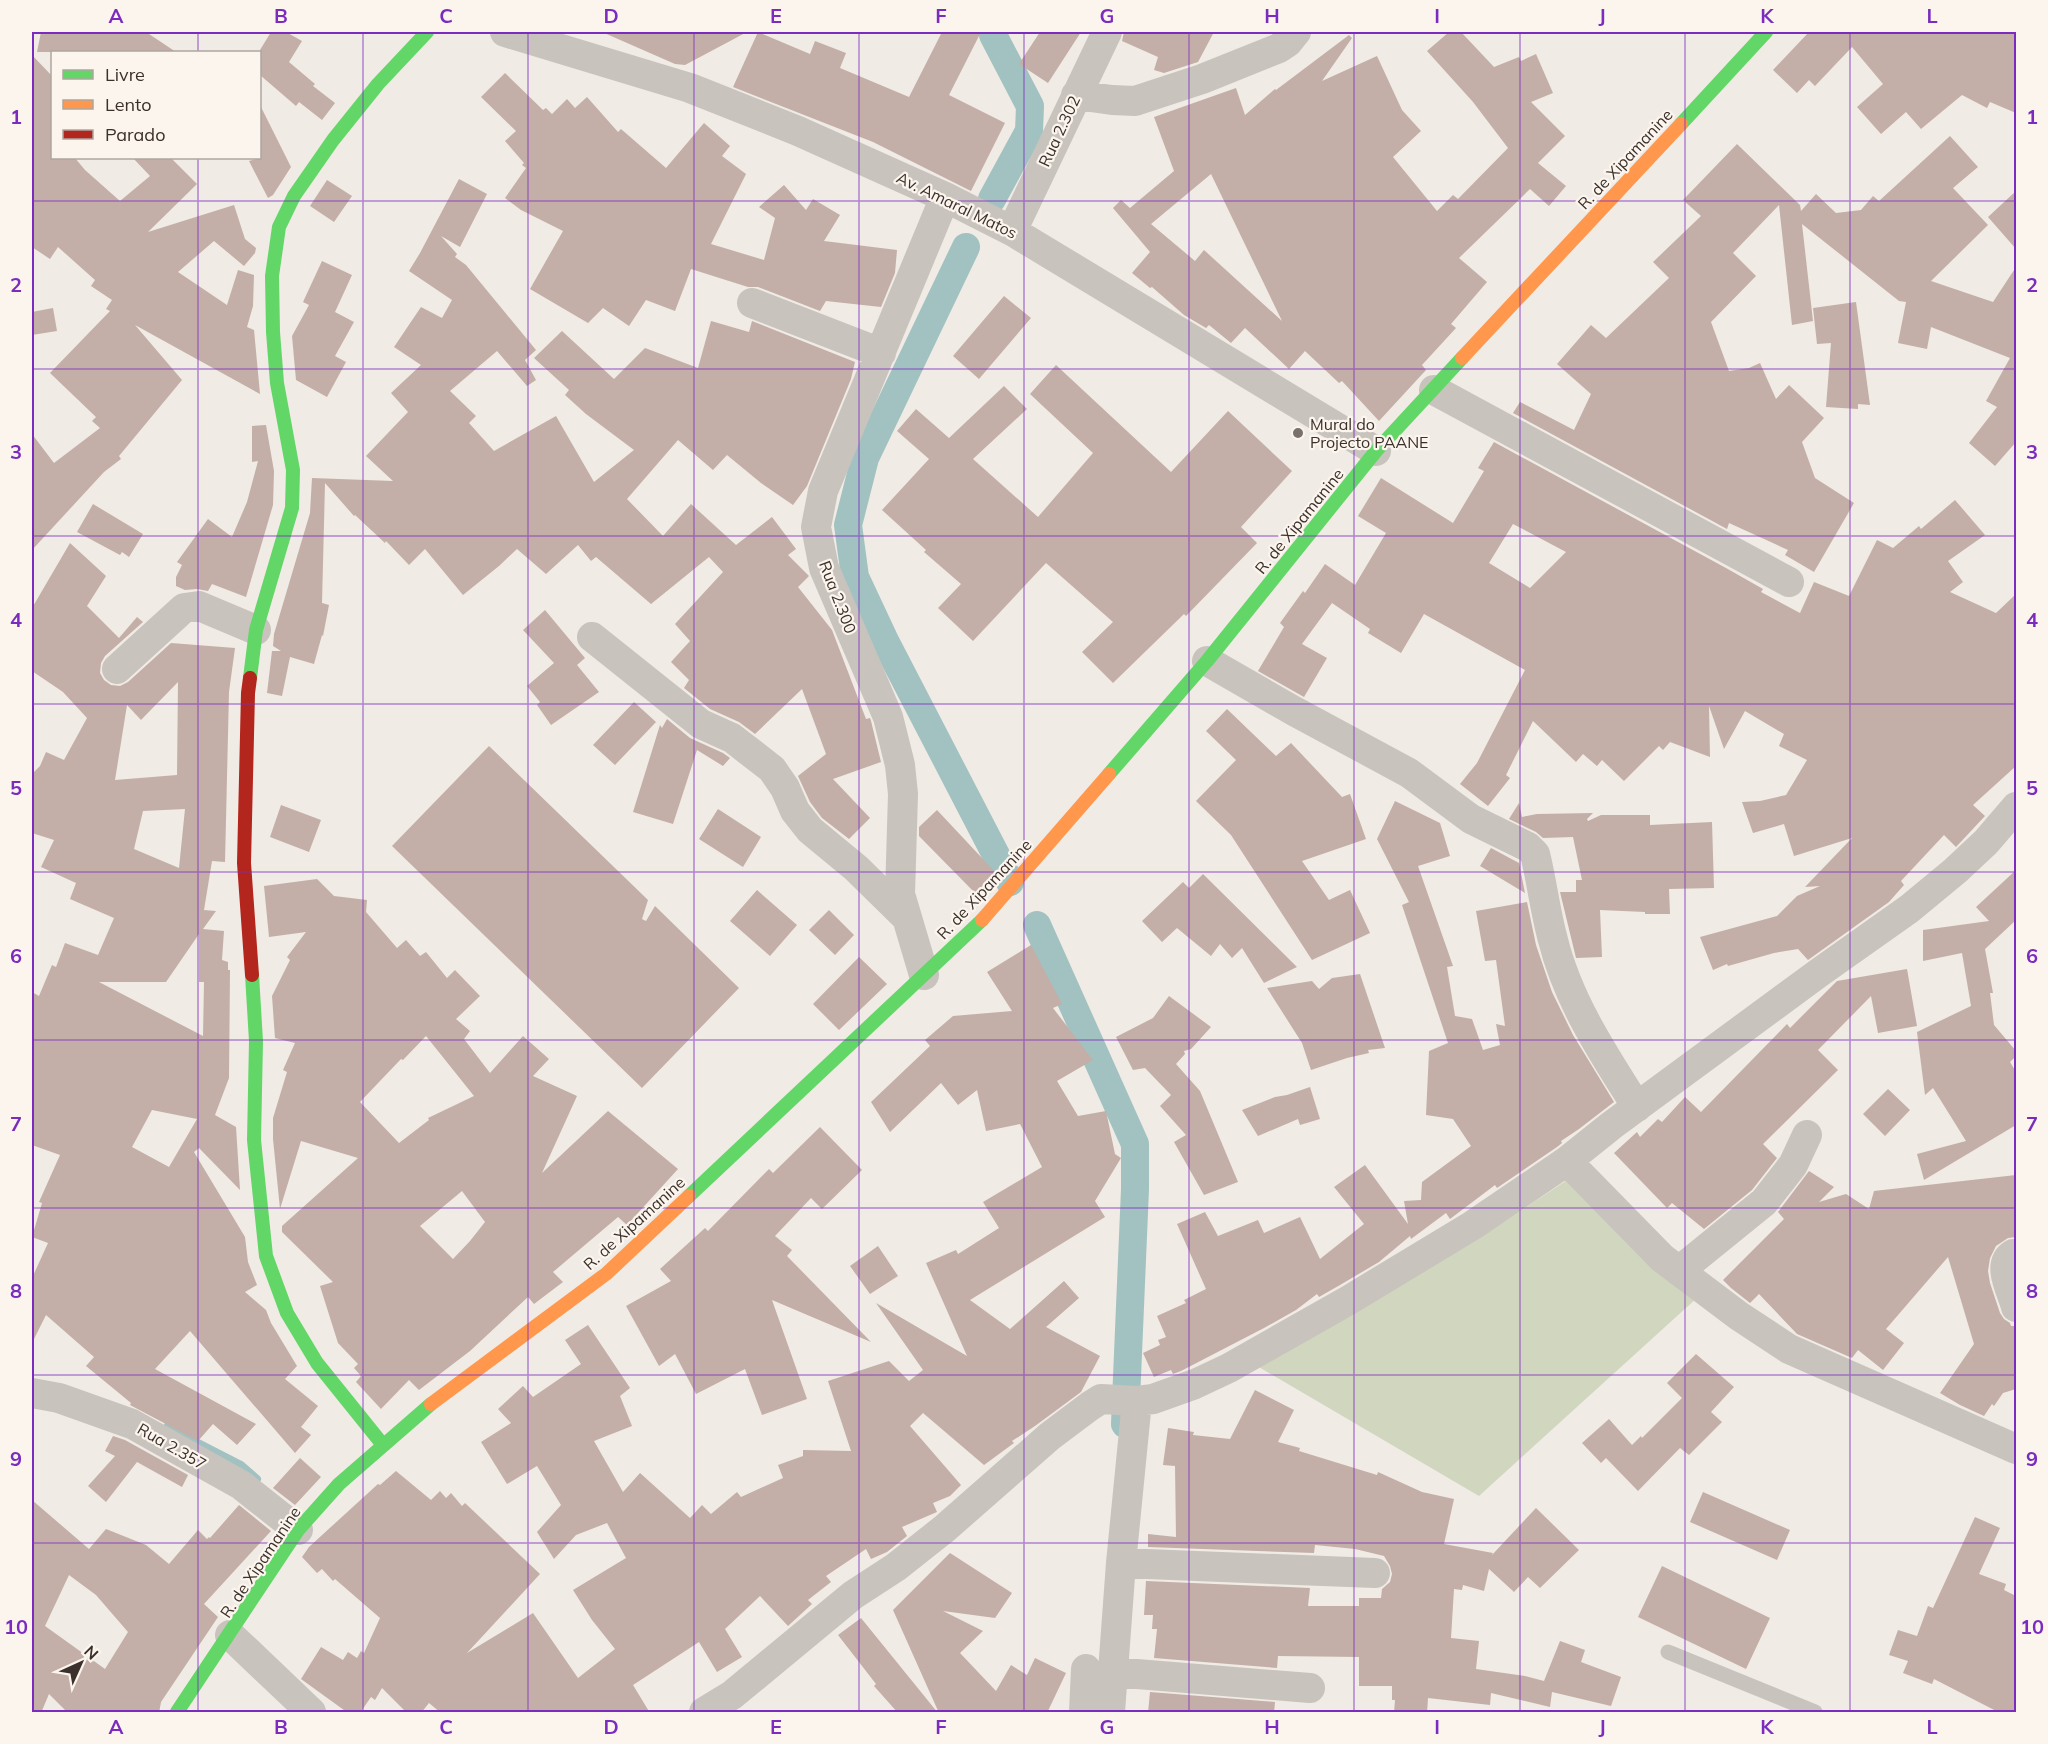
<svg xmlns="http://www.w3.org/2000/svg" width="2048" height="1744" font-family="Mulish,sans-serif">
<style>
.green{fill:#d1d6bf}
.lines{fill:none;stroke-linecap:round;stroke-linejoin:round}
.stream{stroke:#a1c2c1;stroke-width:8}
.canal{stroke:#a1c2c1;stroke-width:28}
.building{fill:#c3afa7;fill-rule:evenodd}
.lane{stroke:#c9c3be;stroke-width:15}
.street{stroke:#c9c3be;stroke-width:30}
.fast{stroke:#63d668;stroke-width:14}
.slow{stroke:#ff974d;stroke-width:14}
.jam{stroke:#b3261e;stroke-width:14}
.grid{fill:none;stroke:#7b2cbf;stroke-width:1.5;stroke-opacity:0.55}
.poi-dot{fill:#7a716c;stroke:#fbf5ee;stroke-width:2}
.labels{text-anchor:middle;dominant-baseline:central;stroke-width:4.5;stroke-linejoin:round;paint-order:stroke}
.street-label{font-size:16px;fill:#3b302b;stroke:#fbf5ee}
.poi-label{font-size:16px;fill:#3b302b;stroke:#fbf5ee;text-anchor:start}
.neatline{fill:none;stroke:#7b2cbf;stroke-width:2}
.grid-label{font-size:20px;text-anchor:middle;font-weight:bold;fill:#7b2cbf}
</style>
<rect width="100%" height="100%" fill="#f0ebe5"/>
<path class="green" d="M1590 1165 1698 1297 1479 1496 1257 1366 1479 1238Z"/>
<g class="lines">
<path class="stream" d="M167 1427 241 1465 257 1479"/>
<path class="canal" d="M992 199 1029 131 1030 106 993 35
M966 247 865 458 848 525 855 577 885 641 1010 882
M1037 925 1135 1144V1189L1125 1424"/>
</g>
<path class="building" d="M41 32H146L176 52H37Z
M271 32H286L302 41 289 62 315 84 313 86 335 103 322 120 299 102 296 106 260 75V50Z
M602 32H747L685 65 675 64Z
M758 32 810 54 815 41 846 53 840 68 909 97 942 32H981L949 95 1005 123 971 191 873 142 733 87Z
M1040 32H1081L1048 83 1019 64Z
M1124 32H1214L1198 62 1164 73 1154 70 1158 57 1122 41Z
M1449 32H1461L1494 67 1519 57 1521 61 1536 54 1553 93 1531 102 1565 136 1538 163 1566 186 1549 206 1530 189 1459 258 1487 282 1451 324 1456 328 1422 365 1426 370 1379 421 1342 381 1339 383 1305 351 1289 369 1245 328 1231 343 1209 325 1206 328 1184 315 1152 287 1150 288 1132 273 1150 252 1113 208 1121 200 1130 208 1174 171 1154 117 1236 88 1245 115 1275 89 1276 90 1349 35 1352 38 1322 81 1377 56 1402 110 1421 131 1393 157 1437 211 1453 195 1458 199 1508 148 1473 102 1427 51ZM1211 174 1282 321 1204 250 1195 261 1151 224Z
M1809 32H2016V113L1990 102 1987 108 1962 95 1921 129 1906 112 1881 134 1857 107 1883 84 1852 47 1815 86 1809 80 1797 93 1773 70Z
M32 55 52 76V158H75L85 170 120 201 150 176 133 158H171L197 184 148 232 234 205 245 239 256 248 255 253 244 266 214 241 178 272 227 305 238 270 254 275 253 306 247 327 254 330 260 394 135 325 182 380 119 456 121 459 104 472 32 550V434L54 463 100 428 92 421 96 417 50 373 110 311 106 309 112 300 91 286 95 280 58 247 50 259 32 247Z
M505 73 543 110 546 108 552 114 567 99 575 108 587 97 618 132 621 129 666 168 704 123 730 146 722 156 746 174 711 244 764 260 775 218 759 207 784 185 806 210 813 199 840 215 824 241 897 250 895 273 881 307 826 301 820 311 758 287H748L691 269 675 311 646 300 629 326 603 308 588 323 530 289 563 231 521 210 505 198 526 168 522 165 524 163 505 141 516 131 481 97Z
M260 105 291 167 273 195 268 198 249 161 260 158Z
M1950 136 1978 167 1953 188 1988 225 1931 281 1993 302 2016 267V442L1995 466 1969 443 1997 407 1986 401 2010 358 1931 327 1927 349 1898 343 1906 302 1899 301 1802 224 1813 321 1792 325 1779 205 1733 253 1756 276 1711 322 1729 371 1749 368 1760 363 1776 399 1789 385 1824 418 1802 442 1815 478 1854 503 1814 572 1785 555 1788 550 1729 523 1727 529 1513 413 1520 402 1574 430 1591 394 1557 364 1591 325 1606 338 1669 278 1653 262 1701 216 1683 200 1737 144 1800 205 1801 211 1816 194 1836 213 1861 210 1873 196 1879 201Z
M459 179 487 194 460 247 441 236 457 254 455 257 466 265 536 350 525 360 536 380 527 386 497 351 450 391 476 416 469 423 494 451 556 416 594 482 634 450 586 414 565 395 569 390 534 358 562 331 614 379 645 348 698 368 711 321 749 332 752 321 855 362 851 379 807 486 793 505 761 483 727 455 713 470 678 440 627 499 663 536 691 504 736 545 772 517 796 549 788 555 809 576 798 587 832 630 866 719 870 718 871 721 881 762 833 779 870 818 849 839 822 818 810 802 798 776 826 754 802 689 755 734 739 722 710 709 684 688 689 680 671 662 690 641 675 624 723 572 709 557 651 604 596 557 591 561 578 545 546 574 517 549 499 566 463 595 425 549 409 565 386 541 385 543 355 515 354 516 325 483 322 603 329 605 323 636 322 635 314 664 290 657 282 696 267 693 272 651H281L273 646 274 634 310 513 312 478 393 481 366 456 408 412 391 393 421 365 394 347 421 307 442 318 452 300 409 271 420 253Z
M327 180 352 196 334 222 310 206Z
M2016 191V249L1988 217Z
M322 261 352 275 335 312 354 322 335 356 346 362 327 397 296 380 292 336 309 305 303 302Z
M1004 296 1031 318 979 379 953 356Z
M1856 302 1870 405 1858 404V409L1826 407 1831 343 1817 344 1813 308Z
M53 308 57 331 32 335V312Z
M1056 365 1171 472 1228 411 1292 471 1241 527 1257 543 1186 616 1184 614 1113 683 1082 652 1113 622 1046 563 973 641 938 608 961 584 924 552 926 550 882 510 929 459 897 431 916 409 949 438 1004 386 1027 409 973 459 1038 517 1093 453 1030 394Z
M266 425 274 471 273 505 246 597 212 584 208 591 197 589 185 590 176 586V577L182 565 177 562 208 519 232 537 247 502 258 461 252 462V426Z
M1494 442 1726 568 1763 589 1761 592 1800 613 1814 582 1849 596 1877 540 1893 548 1919 526 1921 529 1955 500 1985 535 1948 561 1963 582 1950 592 1996 613 2016 594V766L1973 805 1985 816 1956 847 1944 835 1901 881 1904 885 1889 902 1808 960 1798 949 1774 953 1728 966 1727 964 1713 970 1700 937 1777 916 1797 896 1820 886 1805 887 1852 838 1794 856 1784 824 1753 833 1742 802 1760 801 1786 795 1807 760 1779 746 1784 734 1745 711 1724 749 1709 706 1710 757 1670 742 1663 750 1659 746 1624 781 1602 760 1597 766 1583 754 1576 762 1533 721 1506 775 1510 778 1488 806 1460 784 1477 763 1525 670 1424 614 1401 653 1368 633 1370 629 1332 603 1302 644 1327 658 1304 697 1258 671 1284 627 1280 623 1303 591 1305 593 1325 564 1355 585 1386 533 1358 516 1381 478 1453 523 1484 471 1478 468ZM1513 524 1566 552 1530 588 1489 563Z
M93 504 143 534 129 557 122 552 120 555 77 532Z
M70 543 106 576 87 606 119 638 137 617 143 622 105 656 101 663 100 673 104 680 111 685 120 686 128 682 171 643 235 648 229 692 225 862 212 861 204 910 216 911 203 929 224 931 222 960 228 962V970H230L229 1078 215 1115 236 1127 240 1190 199 1148 194 1152 245 1237 248 1262 257 1285 245 1292 266 1310 271 1323 297 1366 285 1379 318 1406 301 1427 311 1435 295 1453 190 1331 155 1369 256 1424 237 1445 213 1424 198 1441 130 1405 131 1403 86 1366 94 1357 46 1315 32 1343V1278L48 1243 32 1237 42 1203 39 1202 60 1155 32 1145V992L39 996 52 965 56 967 65 943 98 955 114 918 70 899 76 883 41 867 54 840 32 833V774L40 766 46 752 64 760 87 718 63 692 32 671V608ZM178 682 177 775 115 780 127 705 141 720ZM185 809 179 868 134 849 143 811ZM199 934V982H204L203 1036 99 982H166ZM152 1110 197 1119 169 1167 132 1147Z
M545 610 585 658 577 665 599 692 551 725 537 705 540 702 527 686 554 663 523 630Z
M634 702 656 722 615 765 593 745Z
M1227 709 1276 756 1291 743 1342 797 1350 794 1366 839 1302 861 1329 900 1350 890 1370 933 1312 960 1231 835 1196 801 1236 760 1206 731Z
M667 719 690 738 723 753 730 758 723 766 697 750 673 824 633 812 660 725 662 728Z
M489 746 648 900 642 919 646 921 655 906 739 988 642 1088 392 846Z
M1395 801 1440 823 1450 856 1418 866 1453 966 1447 967 1455 1016 1472 1019 1483 1050 1500 1045 1496 1024 1505 1026 1496 960 1485 961 1476 911 1527 902 1536 945 1552 992 1573 1035 1614 1102 1579 1129 1561 1141 1562 1143 1557 1147 1497 1188 1495 1185 1450 1219 1446 1213 1411 1239 1410 1236 1379 1262 1340 1285 1319 1297 1317 1294 1296 1310 1264 1328 1181 1371 1173 1374 1171 1370 1154 1377 1143 1353 1160 1345 1158 1340 1166 1337 1157 1316 1186 1303 1184 1300 1206 1289 1177 1224 1205 1212 1218 1236 1258 1220 1264 1233 1300 1217 1320 1259 1364 1224 1334 1187 1365 1165 1408 1224 1404 1201 1421 1200 1422 1182 1471 1146 1453 1119 1426 1115 1429 1051 1448 1043 1402 905 1409 902 1377 839Z
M1519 803 1522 817 1537 814 1593 813 1587 819 1588 821 1601 815H1650V825L1712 822 1714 888 1669 889 1670 914H1645V912L1600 910 1602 957 1576 958 1560 892H1576V880H1582L1573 837 1543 838 1536 832 1509 819Z
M281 805 321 820 309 852 270 837Z
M718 809 761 837 743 867 699 839Z
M937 810 996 873 975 893 919 836V827Z
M1491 848 1519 863 1525 893 1480 866Z
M2016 870V920L1985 949 1993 993H1990L1994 1025 2016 1051V1056L2010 1062 2016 1072V1125L1924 1180 1917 1154 1966 1141 1933 1088 1925 1095 1917 1032 1971 1006 1962 953 1923 961V930L1989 921 1976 907Z
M1203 874 1297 967 1264 983 1242 948 1232 958 1220 944 1211 956 1177 928 1162 942 1142 921 1183 882 1189 888Z
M317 879 334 896 367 900 366 912 397 948 406 940 420 956 426 952 447 978 455 970 480 996 456 1019 470 1031 464 1039 490 1073 523 1036 549 1059 533 1076 577 1096 542 1173 608 1111 678 1169 627 1225 618 1217 553 1272 563 1282 534 1304 528 1297 470 1351 419 1390 409 1380 381 1409 356 1382 361 1376 354 1368 358 1364 338 1343 320 1286 333 1282 282 1232V1226L358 1158 301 1141 280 1209 273 1139V1118L287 1072 283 1070 295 1043 275 1038 272 996 290 960 287 957 306 932 269 937 264 886ZM426 1036 474 1096 428 1118 429 1120 399 1143 360 1102 401 1059 403 1060ZM462 1191 485 1222 470 1241 453 1259 420 1226Z
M757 890 797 925 770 956 730 921Z
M829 910 854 935 835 955 809 930Z
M1031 945 1062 1004 1053 1008 1093 1060 1057 1081 1078 1116 1106 1111 1115 1154 1121 1158 1095 1201 1105 1217 970 1300 1010 1329 1064 1281 1079 1298 1046 1327 1100 1356 1081 1392 1035 1426 1012 1441 1014 1443 984 1465 923 1413 910 1426 961 1485 950 1496 933 1503 937 1512 902 1527 907 1536 887 1552 871 1559 866 1549 826 1576 831 1582 808 1600 812 1604 788 1626 760 1596 725 1629 742 1657 717 1672 699 1642 633 1685 650 1713H441L429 1703 421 1713H407L382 1688 375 1700 371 1697 360 1713H348L301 1679 321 1647 343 1660 348 1652 357 1658 361 1651 364 1653 380 1618 335 1579 333 1581 322 1569 317 1573 302 1557 309 1547 378 1484 380 1485 396 1471 431 1500 440 1491 446 1498 451 1493 462 1506 465 1503 540 1574 467 1653 533 1613 578 1678 615 1649 592 1620 573 1590 626 1558 607 1523 576 1535 554 1559 537 1532 561 1505 537 1466 507 1484 481 1442 511 1423 498 1409 523 1386 533 1397 581 1364 565 1340 588 1325 630 1388 620 1396 632 1426 594 1441 623 1492 640 1473 690 1518 702 1505 711 1514 737 1492 741 1497 783 1478 778 1465 803 1456V1450L851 1451 828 1381 889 1361 909 1381 923 1370 876 1303 967 1356 926 1263 956 1250 958 1254 999 1228 983 1202 1042 1167 1020 1124 986 1131 977 1090 958 1105 941 1083 890 1132 871 1102 930 1046 925 1040 953 1016 1012 1011 987 972Z
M859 957 887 984 839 1030 813 1004Z
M1907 969 1917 1026 1878 1033 1871 996 1818 1050 1838 1070 1763 1144 1777 1158 1752 1190 1704 1229 1672 1203 1667 1208 1614 1153 1637 1132 1640 1137 1658 1119 1662 1122 1685 1097 1701 1112 1787 1024 1790 1028 1837 981Z
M1360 974 1385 1048 1368 1050 1369 1053 1347 1058 1311 1070 1302 1043 1267 988 1312 981 1319 989 1332 978Z
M1169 996 1211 1027 1191 1049 1184 1051 1185 1054 1176 1064 1200 1091 1238 1182 1204 1195 1174 1142 1186 1135 1160 1106 1171 1095 1145 1068 1133 1070 1116 1037 1153 1018Z
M1310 1087 1320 1119 1300 1125 1298 1119 1258 1136 1242 1110 1275 1097 1287 1095Z
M1888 1089 1910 1110 1885 1136 1863 1114Z
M820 1127 862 1170 822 1209 811 1198 775 1236 792 1250 787 1256 871 1342 772 1300 807 1399 762 1415 745 1369 696 1394 675 1354 659 1366 626 1306 671 1281 660 1269 705 1228 708 1231 769 1169 773 1173Z
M1809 1171 1834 1187 1819 1202 1846 1194 1869 1209 1874 1191 2016 1175V1237L2008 1238 1996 1246 1990 1258 1988 1271 1990 1283 2000 1313 2004 1319 2010 1323 2011 1326H2016V1389L2003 1393 1994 1406 1992 1404 1984 1416 1960 1405 1940 1393 1974 1344 1948 1257 1886 1329 1904 1343 1883 1370 1858 1350 1852 1358 1797 1334 1759 1294 1750 1303 1731 1288 1723 1280 1784 1219 1778 1212Z
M878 1246 898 1276 870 1294 850 1266Z
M1696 1354 1734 1387 1711 1412 1722 1422 1689 1455 1680 1448 1638 1491 1606 1458 1601 1463 1582 1443 1609 1419 1632 1445 1641 1436 1642 1438 1682 1398 1667 1383Z
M1255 1390 1294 1410 1278 1442 1300 1448 1299 1451 1377 1475 1378 1472 1422 1492 1454 1499 1444 1544 1493 1553 1492 1555 1536 1508 1579 1550 1540 1588 1528 1577 1514 1592 1489 1569 1484 1591 1463 1585 1462 1590 1454 1589 1451 1638 1479 1641 1476 1669 1525 1676 1544 1681 1560 1641 1585 1650 1581 1662 1621 1677 1611 1706 1552 1692 1550 1707 1491 1693 1490 1705 1428 1698 1427 1713H1394L1395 1700H1392V1686H1359V1657L1278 1656 1277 1668 1154 1658 1157 1629H1152L1153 1615H1144L1146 1581 1310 1588 1308 1606H1359V1598H1381L1382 1589 1390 1582 1392 1574 1390 1566 1384 1556 1355 1549 1315 1545 1314 1553 1148 1547V1534L1176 1537 1175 1466 1163 1465 1168 1428 1194 1432 1193 1435 1230 1439Z
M113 1436 125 1440 188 1475 182 1487 137 1462 106 1502 88 1486 115 1456 105 1451Z
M300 1458 321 1477 295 1505 273 1488Z
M1703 1492 1790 1530 1777 1560 1690 1522Z
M32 1500 89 1549 106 1529 146 1545 169 1564 198 1530 207 1539 209 1537 210 1538 239 1505 271 1531 204 1604 218 1617 161 1702 159 1713H68L49 1694 41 1713H32ZM69 1575 96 1595 128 1632 105 1669 45 1626Z
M1975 1517 2000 1528 1979 1574 2006 1584 2004 1590 2016 1596V1713H2000L1934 1679 1932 1684 1903 1673 1908 1661 1889 1655 1898 1630 1917 1636 1928 1606 1933 1608Z
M950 1553 1012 1593 995 1618 943 1611 983 1631 960 1653 996 1691 1011 1665 1027 1675 1035 1658 1066 1673 1047 1713H939L893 1610Z
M1662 1566 1770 1618 1746 1669 1638 1617Z
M861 1618 938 1713H898L874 1686 876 1684 838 1635Z
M1150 1692 1275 1702 1274 1713H1148Z"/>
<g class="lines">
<path class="lane" d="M1668 1652 1815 1712"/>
<path class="street" d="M505 32 690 88 798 131 945 197 1012 231 1376 451
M1076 95 1112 100 1135 101 1202 79 1279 48 1288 42 1296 32
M1012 231 1107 32
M752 303 881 353
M1434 390 1789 582
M592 637 701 724 732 738 772 769 785 788 795 811 810 830 856 868 906 917
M1207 661 1294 711 1409 773 1471 819 1528 847 1535 854C1542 882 1545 911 1553 940 1568 1001 1604 1055 1637 1107
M117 669 184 608 199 606 256 630
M924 975 900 894 903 794 900 765 888 717 824 568 816 527 823 491 945 197
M1567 1161 1662 1258 1739 1316 1789 1349 2016 1449
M2013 1254C1996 1265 2012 1291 2016 1307
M1679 1271 1764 1202 1793 1165 1807 1135
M32 1393 59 1398 132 1424 241 1485 298 1530
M1121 1563 1375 1573
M230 1635 311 1712
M1112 1672 1310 1688
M704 1712 732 1695 853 1595 896 1567 944 1529 1050 1436 1090 1406 1101 1399 1137 1401
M1084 1712 1086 1669
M1110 1712 1121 1563 1137 1401 1153 1399 1195 1384 1229 1368 1349 1300 1473 1225 1567 1161 1612 1125 1820 972 1909 909 1955 871 1986 842 2016 807"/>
<path class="fast" d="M1681 124 1766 32
M250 678 256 630 292 508 293 470 277 383 273 332 272 276 279 227 294 196 333 140 378 84 427 32
M1109 774 1207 661 1376 451 1462 358
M252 975 256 1041 254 1140 266 1256 287 1313 317 1363 383 1445
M689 1196 982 920
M177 1712 298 1530 339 1484 431 1404"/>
<path class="slow" d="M1462 358 1681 124
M982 920 1109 774
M431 1404 606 1274 689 1196"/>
<path class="jam" d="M250 678 248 693 244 863 252 975"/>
</g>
<path class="grid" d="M198 32V52M363 32V1712M528 32V1712M694 32V1712M859 32V1712M1024 32V1712M1189 32V1712M1354 32V1712M1520 32V1712M1685 32V1712M1850 32V1712M198 158V1712M32 201H2016M32 369H2016M32 536H2016M32 704H2016M32 872H2016M32 1040H2016M32 1208H2016M32 1375H2016M32 1543H2016"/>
<circle class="poi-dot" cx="1298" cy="433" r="6"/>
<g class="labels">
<g class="street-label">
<text transform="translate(1059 131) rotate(-65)">Rua 2.302</text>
<text transform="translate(1625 159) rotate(-47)">R. de Xipamanine</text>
<text transform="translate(957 205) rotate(26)">Av. Amaral Matos</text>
<text transform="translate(1299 521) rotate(-51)">R. de Xipamanine</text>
<text transform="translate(838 597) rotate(69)">Rua 2.300</text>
<text transform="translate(984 889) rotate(-47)">R. de Xipamanine</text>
<text transform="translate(634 1223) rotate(-42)">R. de Xipamanine</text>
<text transform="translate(172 1446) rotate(30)">Rua 2.357</text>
<text transform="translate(260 1562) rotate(-56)">R. de Xipamanine</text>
</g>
<g class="poi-label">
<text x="1310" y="424">Mural do<tspan x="1310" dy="18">Projecto PAANE</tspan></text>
</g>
</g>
<rect width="2048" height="1744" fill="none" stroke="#fbf5ee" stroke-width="66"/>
<rect x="51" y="51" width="210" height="108" fill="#fbf5ee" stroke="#aea6a0" stroke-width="1.5"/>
<rect x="63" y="70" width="30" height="9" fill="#63d668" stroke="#aea6a0" stroke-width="1.5"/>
<text x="105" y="81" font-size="18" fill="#3b302b">Livre</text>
<rect x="63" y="100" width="30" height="9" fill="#ff974d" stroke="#aea6a0" stroke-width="1.5"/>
<text x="105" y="111" font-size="18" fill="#3b302b">Lento</text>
<rect x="63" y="130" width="30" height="9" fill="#b3261e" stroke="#aea6a0" stroke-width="1.5"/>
<text x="105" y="141" font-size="18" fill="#3b302b">Parado</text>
<g transform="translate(81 1663) rotate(45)" stroke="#fbf5ee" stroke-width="4.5" paint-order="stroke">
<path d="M0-4.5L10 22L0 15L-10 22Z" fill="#3b302b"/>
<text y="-9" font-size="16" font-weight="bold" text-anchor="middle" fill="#3b302b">N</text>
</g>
<rect x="33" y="33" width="1982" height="1678" class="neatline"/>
<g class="grid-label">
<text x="116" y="23">A</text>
<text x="281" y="23">B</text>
<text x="446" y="23">C</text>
<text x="611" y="23">D</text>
<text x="776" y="23">E</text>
<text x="941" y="23">F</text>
<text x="1107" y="23">G</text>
<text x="1272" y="23">H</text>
<text x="1437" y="23">I</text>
<text x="1602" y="23">J</text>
<text x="1767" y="23">K</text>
<text x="1932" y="23">L</text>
<text x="16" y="124">1</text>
<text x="2032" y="124">1</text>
<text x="16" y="292">2</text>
<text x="2032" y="292">2</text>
<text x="16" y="459">3</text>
<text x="2032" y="459">3</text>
<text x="16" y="627">4</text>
<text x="2032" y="627">4</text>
<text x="16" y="795">5</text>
<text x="2032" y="795">5</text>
<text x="16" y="963">6</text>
<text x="2032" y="963">6</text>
<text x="16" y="1131">7</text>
<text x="2032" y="1131">7</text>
<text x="16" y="1298">8</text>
<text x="2032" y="1298">8</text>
<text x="16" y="1466">9</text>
<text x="2032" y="1466">9</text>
<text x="16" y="1634">10</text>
<text x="2032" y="1634">10</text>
<text x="116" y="1734">A</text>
<text x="281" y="1734">B</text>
<text x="446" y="1734">C</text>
<text x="611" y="1734">D</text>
<text x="776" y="1734">E</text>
<text x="941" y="1734">F</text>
<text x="1107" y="1734">G</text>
<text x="1272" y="1734">H</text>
<text x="1437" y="1734">I</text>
<text x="1602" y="1734">J</text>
<text x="1767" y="1734">K</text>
<text x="1932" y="1734">L</text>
</g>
</svg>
